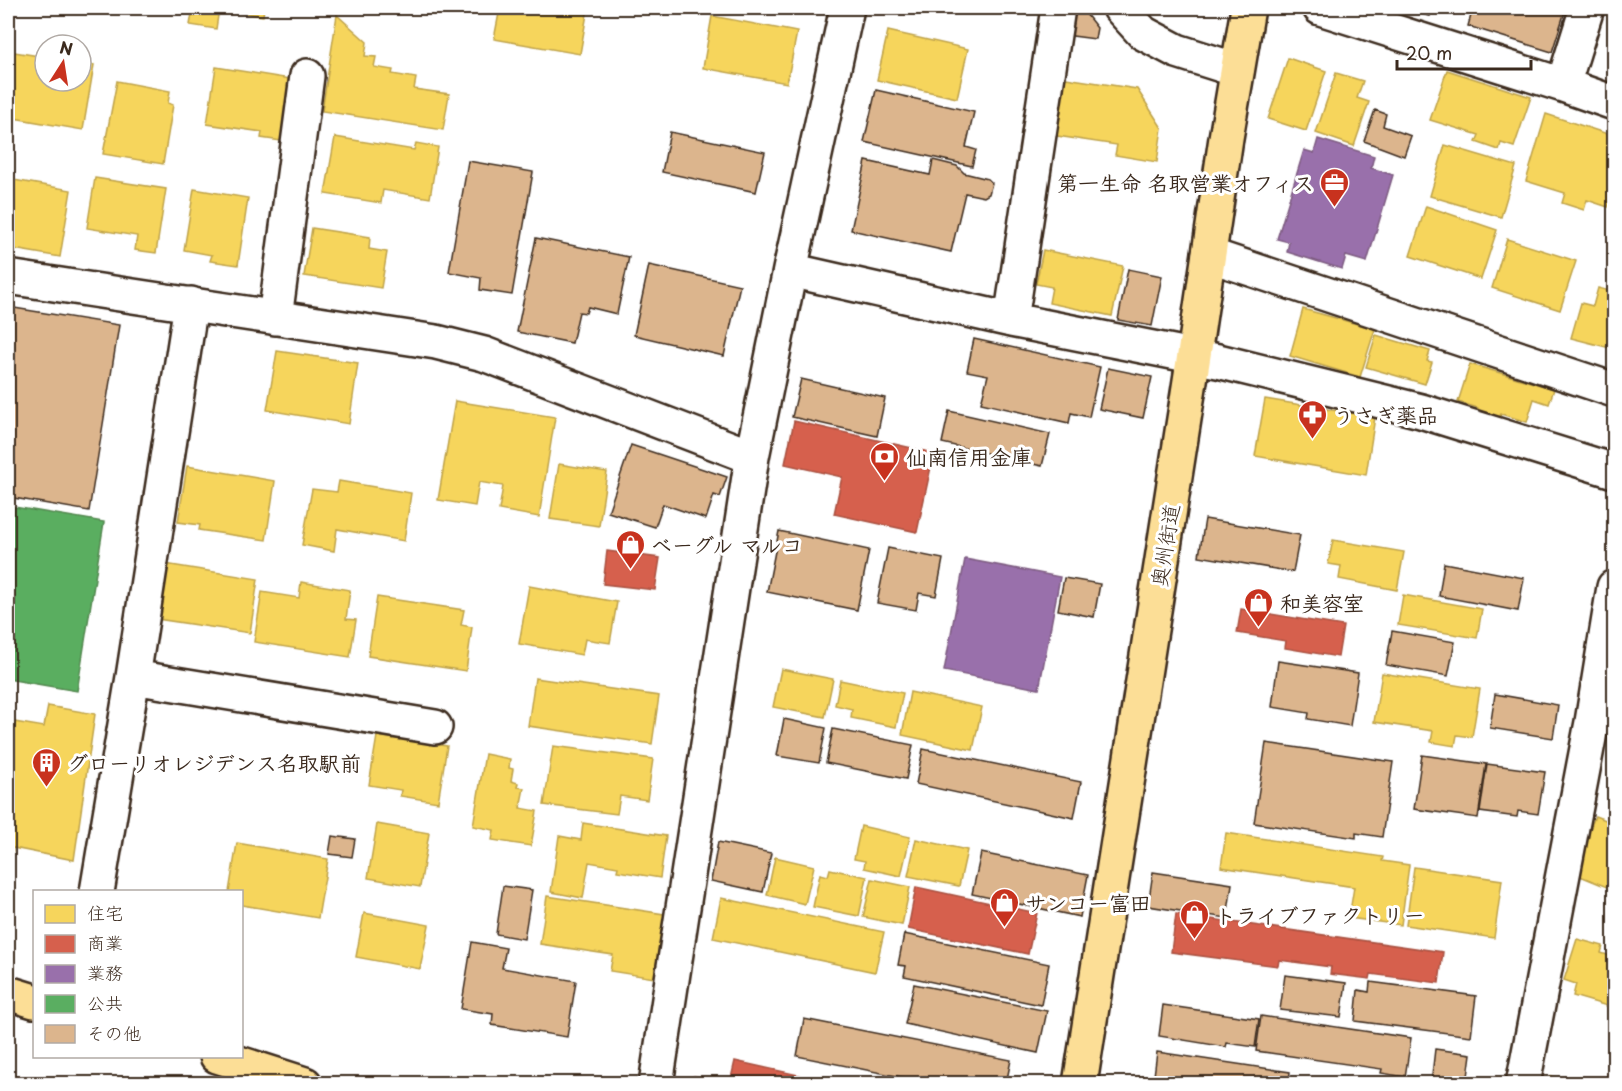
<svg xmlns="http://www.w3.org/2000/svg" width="1622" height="1091" font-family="'Playpen Sans','Klee One',sans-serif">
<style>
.homes{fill:#f6d55c;stroke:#bea249;stroke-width:1.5}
.shops{fill:#d6604d;stroke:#a8503f;stroke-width:1.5}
.offices{fill:#9970ab;stroke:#7d5b81;stroke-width:1.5}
.public{fill:#5aae61;stroke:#51864d;stroke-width:1.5}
.building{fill:#dcb58d;stroke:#3b2a1e;stroke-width:1.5}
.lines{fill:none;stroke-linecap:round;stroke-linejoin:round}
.minor-casing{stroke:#3b2a1e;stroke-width:38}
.major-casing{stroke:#3b2a1e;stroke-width:38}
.minor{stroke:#fff;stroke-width:33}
.major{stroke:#fcde96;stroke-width:33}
.labels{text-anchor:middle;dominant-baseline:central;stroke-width:6;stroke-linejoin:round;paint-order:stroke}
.poi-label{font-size:21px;font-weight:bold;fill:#3b2a1e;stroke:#fff;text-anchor:start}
.street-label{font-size:21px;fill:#3b2a1e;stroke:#fff}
</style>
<rect width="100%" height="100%" fill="#fff"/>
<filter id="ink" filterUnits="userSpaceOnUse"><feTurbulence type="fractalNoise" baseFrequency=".0167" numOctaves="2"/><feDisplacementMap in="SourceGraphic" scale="12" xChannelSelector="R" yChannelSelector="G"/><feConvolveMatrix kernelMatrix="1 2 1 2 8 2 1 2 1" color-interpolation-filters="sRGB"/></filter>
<g filter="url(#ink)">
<path class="homes" d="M193 8H264L263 16 219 9 216 29 190 25Z
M500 8H588L580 54 494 39Z
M337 15 367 42 365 56 376 57 374 67 393 70 392 74 416 78 414 89 449 94 443 130 322 111Z
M712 16 797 32 787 83 703 68Z
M888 31 968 49 957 98 877 80Z
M8 51 45 57V81H81V63L94 65 83 130 8 117Z
M1288 58 1326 71 1306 131 1268 119Z
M216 67 297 80 288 142 261 138 262 132 207 124Z
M1447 70 1531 97 1514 147 1501 143 1499 150 1476 142 1479 135 1430 120Z
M1336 73 1363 81 1357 98 1369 102 1354 146 1316 133Z
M1053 76 1137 89 1162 128 1157 162 1115 155 1117 145 1044 134Z
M117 81 170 91 168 103 173 105 163 164 103 154Z
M1546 114 1614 136V187L1608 207 1587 200 1584 210 1562 203 1565 193 1526 181Z
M335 137 414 150 416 143 438 147 430 198 383 190 381 203 325 194Z
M1445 145 1516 166 1501 217 1430 196Z
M95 178 166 189 156 253 135 250 137 236 87 228Z
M8 179 71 190 60 257 8 248Z
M194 189 248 198 238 265 210 261 212 255 184 250Z
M1426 206 1497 230 1481 279 1410 256Z
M312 228 370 237 369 249 387 252 381 288 304 276Z
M1507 239 1576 261 1560 310 1492 288Z
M1043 250 1123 266 1112 316 1049 303 1052 287 1036 284Z
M1598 288 1614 292V349L1571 338 1581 303 1593 306Z
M1303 309 1375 329 1360 377 1290 356Z
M1376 335 1430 351 1427 361 1432 362 1425 384 1366 367Z
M277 351 358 363 349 424 267 410Z
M1470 364 1554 389 1549 404 1534 399 1527 422 1501 414 1499 419 1477 412 1478 408 1458 402Z
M1265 399 1375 417 1366 475 1255 456Z
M455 401 555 417 539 517 499 510 503 486 479 482 475 506 438 500Z
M559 464 607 472 599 526 550 519Z
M187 466 275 481 266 540 199 530 200 525 178 522Z
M339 481 411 493 404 541 337 529 334 551 302 545 312 489 337 492Z
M1333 540 1404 552 1397 590 1339 579 1341 566 1328 564Z
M165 564 258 579 250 633 157 619Z
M301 582 350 590 346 619 356 620 350 657 254 642 262 592 299 598Z
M529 586 617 602 610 643 585 639 582 655 519 644Z
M1403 595 1482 609 1477 638 1398 625Z
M377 597 464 610 461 625 472 627 466 671 368 656Z
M781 669 833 679 825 717 773 707Z
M1382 673 1480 689 1472 737 1457 735 1455 746 1431 742 1433 731 1374 722Z
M535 678 659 696 652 744 528 726Z
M840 680 903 693 896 727 851 718 852 709 835 705Z
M910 692 982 707 973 750 902 735Z
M48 706 95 714 74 860 13 848 11 860 8 859V721L44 727Z
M377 736 447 746 438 802 400 796 401 790 369 785Z
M553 746 653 759 647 800 620 796 617 814 544 805Z
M485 754 510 759 509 768 513 769 511 781 518 783 517 787 524 788 520 808 537 811 531 846 492 840 494 830 473 826Z
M1595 816 1614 823V890L1573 873Z
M583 823 666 836 660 878 617 871 618 867 589 862 583 898 551 892 559 836 581 840Z
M377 824 429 833 420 887 368 878Z
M861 826 910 837 901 876 864 868 865 861 854 859Z
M1226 833 1383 857 1382 861 1409 865 1401 925 1349 918 1354 887 1221 867Z
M916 839 967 850 959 886 908 876Z
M237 843 328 859 318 918 242 905V892H229Z
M775 857 814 866 805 904 767 895Z
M1414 867 1502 880 1494 938 1406 925Z
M830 869 867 877 859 916 813 907 820 874 828 876Z
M872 879 910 887 902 925 863 917Z
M547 896 664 914 654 978 610 971 613 955 540 944Z
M721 898 884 932 875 972 713 938Z
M364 913 429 925 420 969 356 957Z
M1577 939 1603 946 1601 953 1614 957V1008L1573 996 1576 984 1564 980Z
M1551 1076 1577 1084H1549Z"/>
<path class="shops" d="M794 421 934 453 917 532 834 514 842 477 785 464Z
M607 551 660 558 655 590 603 584Z
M1241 609 1343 626 1338 657 1285 648 1286 641 1237 633Z
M916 887 1037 913 1028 954 908 929Z
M1176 914 1443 952 1439 983 1371 974 1370 979 1330 974 1331 967 1279 960 1278 966 1171 952Z
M735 1061 826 1081V1084H692L694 1076 730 1083Z
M8 1076 32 1084H8Z"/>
<path class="offices" d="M1318 139 1374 156 1371 168 1393 175 1367 262 1346 256 1342 269 1287 252 1289 242 1277 239 1304 150 1314 153Z
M965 559 1060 577 1039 689 944 671Z"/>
<path class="public" d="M8 506 104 522 77 691 8 679Z"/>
<path class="building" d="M1070 8 1082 9 1097 28 1095 39 1065 35Z
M1398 8H1432L1430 16Z
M1473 8H1566L1552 52 1468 26Z
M876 90 974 112 966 147 976 150 972 166 864 142Z
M1375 110 1386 114 1383 126 1411 136 1404 156 1364 141Z
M670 132 765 152 756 192 662 172Z
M933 160 957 166 964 173 988 179 992 183 989 194 984 197 965 193 951 252 851 230 866 161 930 175Z
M468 161 533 172 512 295 480 290 481 278 449 272Z
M536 238 629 257 617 314 588 307 586 313 579 312 572 343 517 332Z
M649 265 740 285 724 356 634 335Z
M1128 269 1162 276 1152 326 1118 320Z
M8 307 119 325 89 511 8 497Z
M974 339 1100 367 1089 417 1071 413 1069 423 981 403 988 375 967 371Z
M1108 368 1152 377 1143 418 1099 409Z
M801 379 885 398 877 436 792 417Z
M949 411 1050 434 1042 466 942 443Z
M631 445 727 477 720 497 714 495 706 519 663 504 655 527 608 512Z
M1205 519 1300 535 1293 572 1199 556Z
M779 531 869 550 857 610 767 592Z
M888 548 943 559 936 596 919 593 916 610 877 603Z
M1444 563 1524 578 1518 611 1439 596Z
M1064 578 1100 584 1094 617 1058 610Z
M1392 631 1455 642 1448 676 1386 665Z
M1278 661 1358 673 1350 726 1308 719 1309 713 1272 707Z
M1495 694 1558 705 1553 738 1490 728Z
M784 719 826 728 819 763 777 756Z
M833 729 913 745 906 779 826 763Z
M1266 743 1393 762 1382 837 1356 833V838L1254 823Z
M923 749 1081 782 1074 818 916 784Z
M1422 755 1486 764 1478 818 1414 809Z
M1487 764 1545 772 1538 814 1518 811 1517 817 1480 812Z
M332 836 355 839 352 857 329 854Z
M718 842 771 853 763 892 711 881Z
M981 853 1088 875 1080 917 972 894Z
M1153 872 1232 884 1227 918 1148 906Z
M503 886 532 890 524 939 496 934Z
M904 934 1049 964 1041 1005 904 976 906 966 898 965Z
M472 942 506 948 502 968 576 981 567 1037 492 1025 493 1014 461 1009Z
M1285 975 1346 983 1341 1017 1280 1010Z
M1370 982 1476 996 1471 1036 1355 1021 1358 990 1369 992Z
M914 984 1047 1011 1038 1053 905 1024Z
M1163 1005 1259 1019 1255 1047 1227 1043 1226 1047 1159 1036Z
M1261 1016 1411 1038 1405 1077 1381 1073 1382 1069 1256 1051Z
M804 1019 1011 1060 1006 1084H936L797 1056Z
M1435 1049 1471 1054 1467 1084H1431Z
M1157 1052 1290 1072 1289 1084H1153Z"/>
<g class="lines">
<defs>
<path id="minor" d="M1120 8 1143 33 1177 51 1237 70
M1320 8 1563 85 1614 103
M1563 85 1587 8
M1209 255 1614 390
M790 270 1011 320 1218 361 1421 411 1614 471
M8 277 436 342 484 354 752 457
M275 318 307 76
M1011 320 1058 8
M133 677 435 727
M97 892 133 677 191 304
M656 1084 752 457 790 270 847 8
M1523 1084 1592 722 1614 587"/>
<path id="major" d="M8 993 34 1001
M217 1056 305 1084
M1080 1084 1194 355 1226 138 1248 8"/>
</defs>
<use href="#minor" class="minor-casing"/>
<use href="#major" class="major-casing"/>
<use href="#minor" class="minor"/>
<use href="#major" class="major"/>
</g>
</g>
<defs>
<symbol id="office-pin" viewBox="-11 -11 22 30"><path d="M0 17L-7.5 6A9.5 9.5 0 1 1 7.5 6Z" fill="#c8321e" stroke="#fff"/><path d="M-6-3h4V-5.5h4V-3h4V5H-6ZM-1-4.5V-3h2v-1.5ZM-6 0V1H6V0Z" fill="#fff"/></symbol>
<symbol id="pharmacy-pin" viewBox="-11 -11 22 30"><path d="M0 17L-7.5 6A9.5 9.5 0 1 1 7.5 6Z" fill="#c8321e" stroke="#fff"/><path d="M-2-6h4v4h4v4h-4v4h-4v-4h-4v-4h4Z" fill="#fff"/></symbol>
<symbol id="bank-pin" viewBox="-11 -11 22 30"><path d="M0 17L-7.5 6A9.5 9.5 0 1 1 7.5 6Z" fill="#c8321e" stroke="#fff"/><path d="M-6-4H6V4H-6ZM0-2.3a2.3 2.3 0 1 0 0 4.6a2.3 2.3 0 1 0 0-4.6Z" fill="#fff"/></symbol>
<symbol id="shop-pin" viewBox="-11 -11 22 30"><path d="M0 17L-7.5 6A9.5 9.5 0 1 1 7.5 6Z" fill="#c8321e" stroke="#fff"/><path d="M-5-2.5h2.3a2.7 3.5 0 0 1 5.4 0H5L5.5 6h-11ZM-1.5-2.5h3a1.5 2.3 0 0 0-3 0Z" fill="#fff"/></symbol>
<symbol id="building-pin" viewBox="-11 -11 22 30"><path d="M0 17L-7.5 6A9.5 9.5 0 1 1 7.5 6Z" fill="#c8321e" stroke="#fff"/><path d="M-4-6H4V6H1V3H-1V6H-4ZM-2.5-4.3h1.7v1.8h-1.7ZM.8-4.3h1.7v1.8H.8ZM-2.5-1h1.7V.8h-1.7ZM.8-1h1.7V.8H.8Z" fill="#fff"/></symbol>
</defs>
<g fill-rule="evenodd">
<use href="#office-pin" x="1318" y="166" width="33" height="45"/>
<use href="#pharmacy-pin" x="1296" y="398" width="33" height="45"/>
<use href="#bank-pin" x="868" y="440" width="33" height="45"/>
<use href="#shop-pin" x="614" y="528" width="33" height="45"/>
<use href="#shop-pin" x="1242" y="586" width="33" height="45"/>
<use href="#building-pin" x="30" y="746" width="33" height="45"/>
<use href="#shop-pin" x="988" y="886" width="33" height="45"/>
<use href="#shop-pin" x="1178" y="898" width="33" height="45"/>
</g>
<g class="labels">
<g class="poi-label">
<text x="1314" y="182" text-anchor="end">第一生命 名取営業オフィス</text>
<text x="1333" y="414">うさぎ薬品</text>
<text x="906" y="456">仙南信用金庫</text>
<text x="651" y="544">ベーグル マルコ</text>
<text x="1280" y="602">和美容室</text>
<text x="67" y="762">グローリオレジデンス名取駅前</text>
<text x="1025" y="902">サンコー富田</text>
<text x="1215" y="914">トライブファクトリー</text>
</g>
<g class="street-label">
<text transform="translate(1164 545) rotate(-81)">奥州街道</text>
</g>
</g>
<rect width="1622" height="1091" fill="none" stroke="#fff" stroke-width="30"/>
<rect x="15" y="15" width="1592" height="1061" fill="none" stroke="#3b2a1e" stroke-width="2" filter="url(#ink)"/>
<rect x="33" y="890" width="210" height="168" fill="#ffffff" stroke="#b1aaa5" stroke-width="1.5"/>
<rect x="45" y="905" width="30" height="18" fill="#f6d55c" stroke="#b1aaa5" stroke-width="1.5"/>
<text x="87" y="920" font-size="18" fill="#3b2a1e">住宅</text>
<rect x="45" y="935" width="30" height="18" fill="#d6604d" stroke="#b1aaa5" stroke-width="1.5"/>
<text x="87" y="950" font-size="18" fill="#3b2a1e">商業</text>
<rect x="45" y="965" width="30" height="18" fill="#9970ab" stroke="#b1aaa5" stroke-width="1.5"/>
<text x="87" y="980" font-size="18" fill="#3b2a1e">業務</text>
<rect x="45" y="995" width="30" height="18" fill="#5aae61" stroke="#b1aaa5" stroke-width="1.5"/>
<text x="87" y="1010" font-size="18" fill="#3b2a1e">公共</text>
<rect x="45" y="1025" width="30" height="18" fill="#dcb58d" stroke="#b1aaa5" stroke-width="1.5"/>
<text x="87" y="1040" font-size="18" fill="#3b2a1e">その他</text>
<g transform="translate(63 63) rotate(12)"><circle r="28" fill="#ffffff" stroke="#b1aaa5" stroke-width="1.5"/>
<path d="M0-4.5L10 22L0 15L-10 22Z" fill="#c8321e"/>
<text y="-9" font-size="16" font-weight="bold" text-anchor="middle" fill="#3b2a1e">N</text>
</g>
<path d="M1397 60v9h134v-9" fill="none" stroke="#3b2a1e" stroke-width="3"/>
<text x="1406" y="60" font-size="18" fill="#3b2a1e" stroke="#ffffff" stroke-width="4.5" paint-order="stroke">20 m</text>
</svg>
